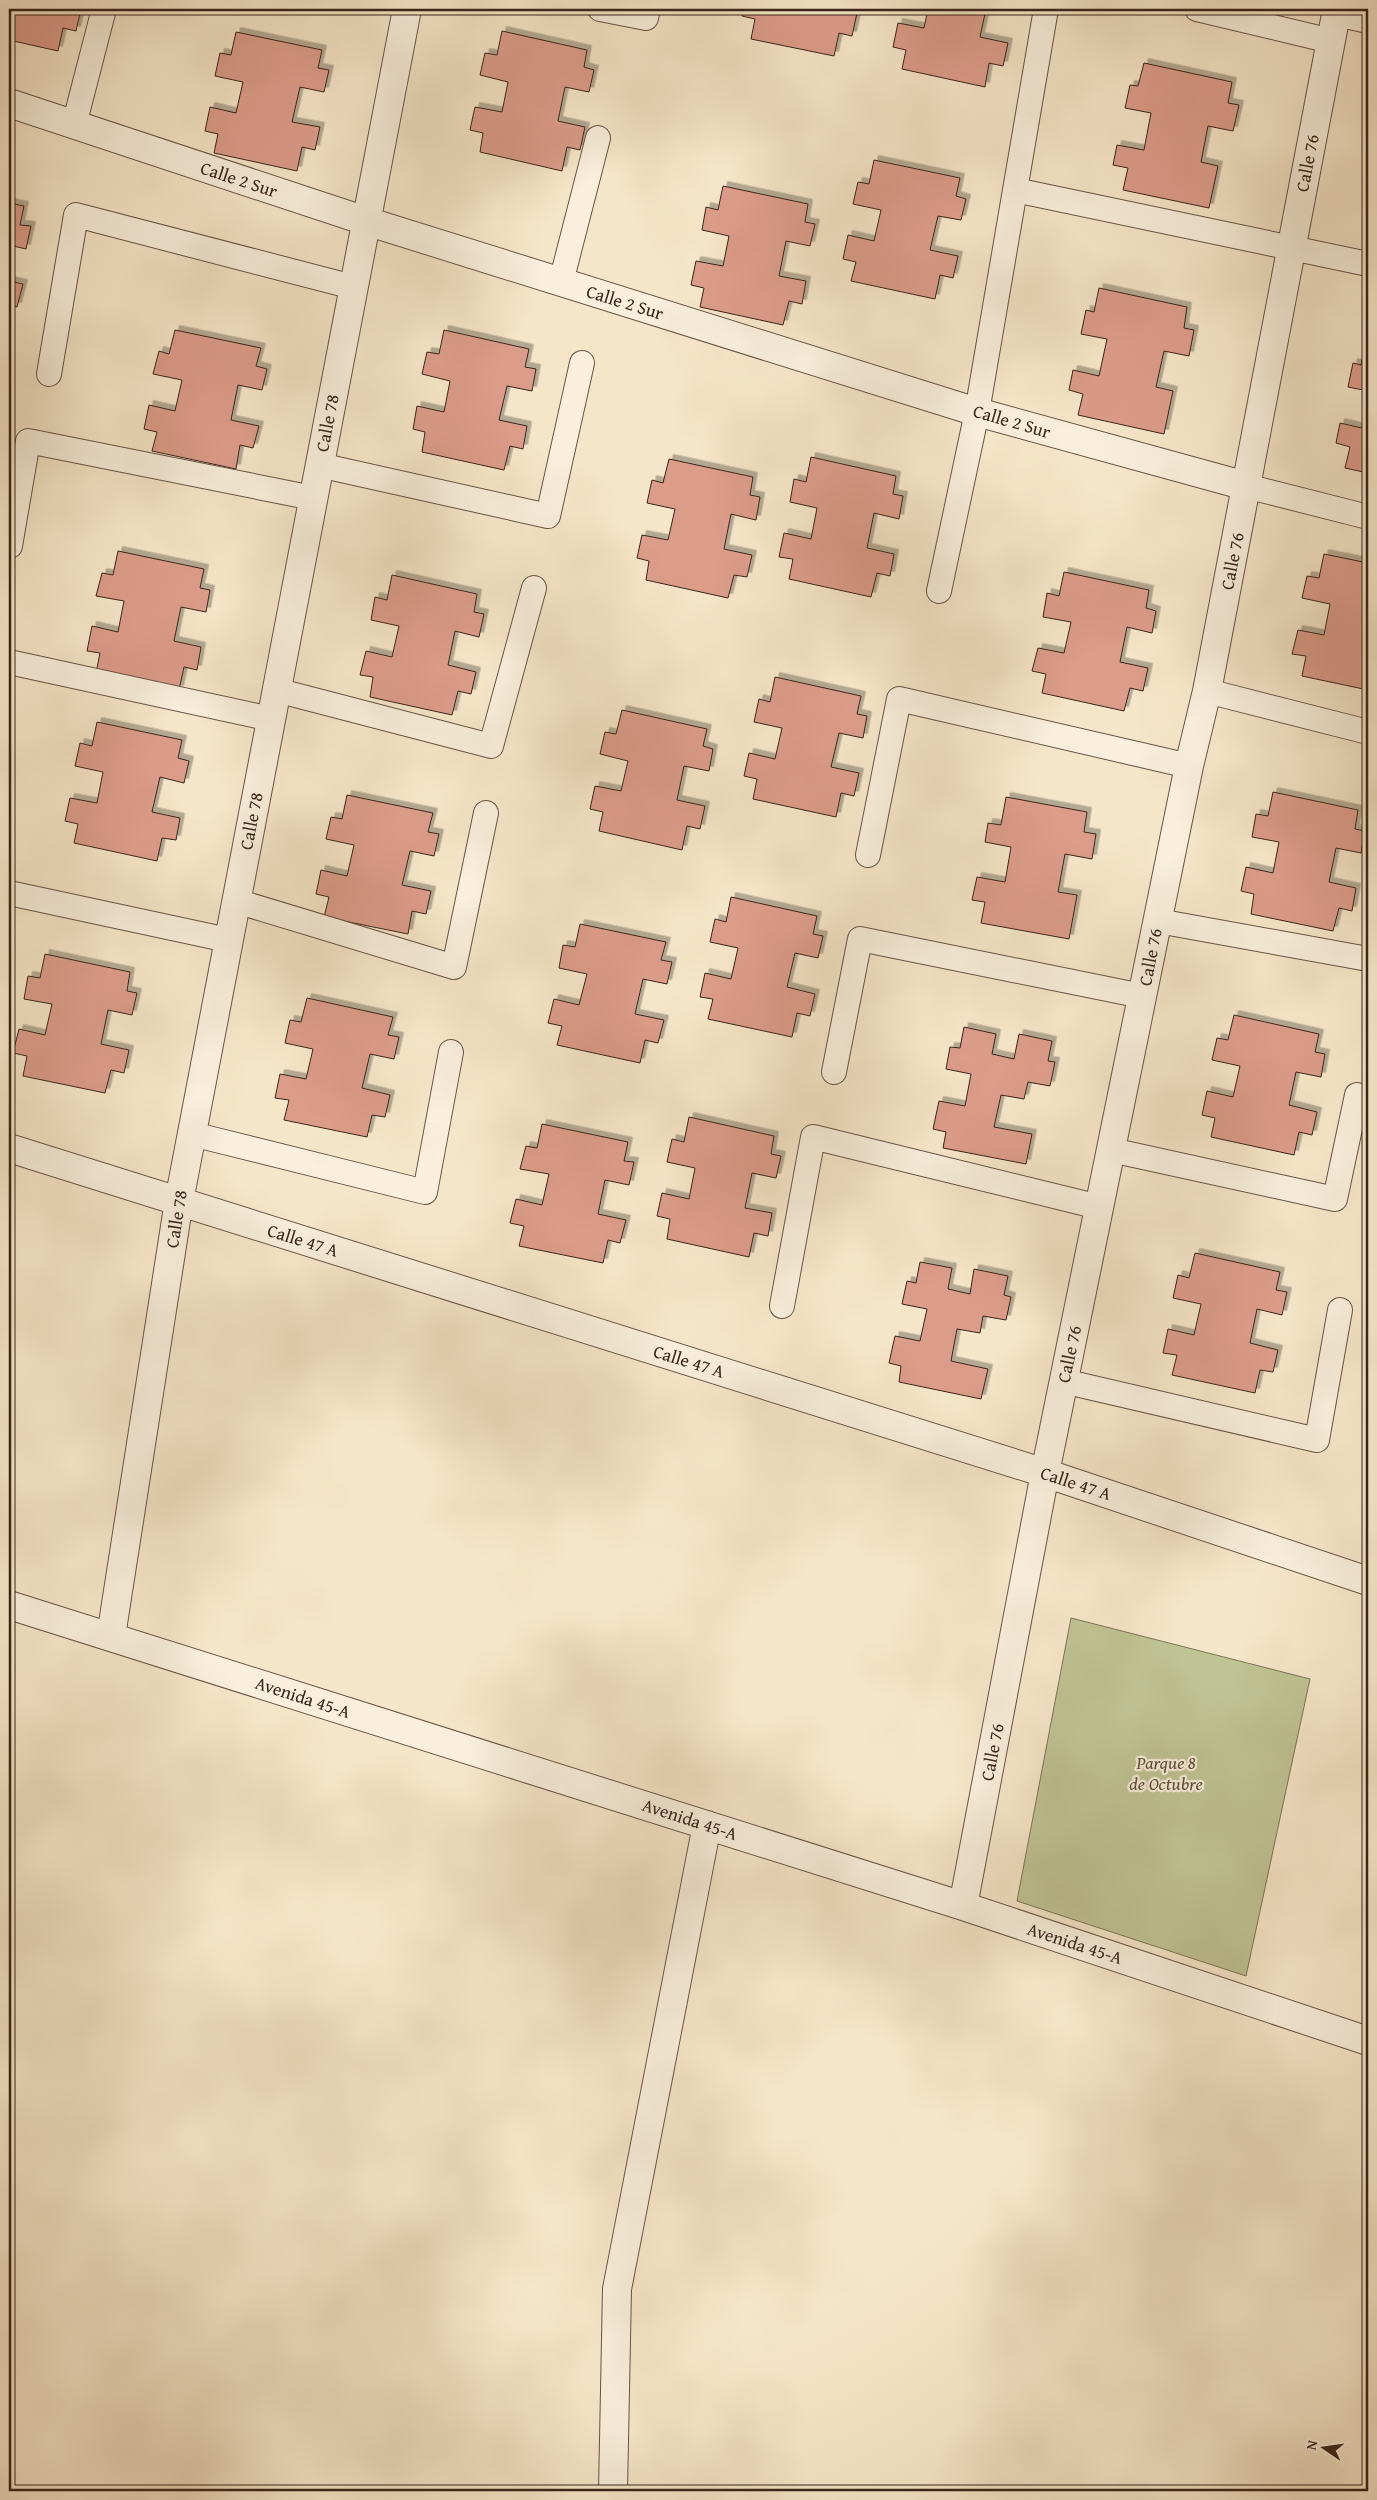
<svg xmlns="http://www.w3.org/2000/svg" width="1377" height="2500" font-family="'Gentium Book Plus',serif">
<style>
.green{fill:#c0c494;stroke:#7c7457}
.building{fill:#dc9c8a;stroke:#39241a;filter:url(#shadow)}
.lines{fill:none;stroke-linecap:round;stroke-linejoin:round}
.lane-casing{stroke:#685446;stroke-width:26}
.street-casing{stroke:#685446;stroke-width:30}
.lane{stroke:#f9efdc;stroke-width:24}
.street{stroke:#f9efdc;stroke-width:28}
.labels{text-anchor:middle;dominant-baseline:central;stroke-width:4.5;stroke-linejoin:round;paint-order:stroke}
.street-label{font-size:18px;fill:#39241a;stroke:#f9efdc}
.park-label{font-size:18px;font-style:italic;fill:#5b4c38;stroke:#f9efdc}
</style>
<defs>
<filter id="shadow"><feDropShadow dx="4.5" dy="-4.5" stdDeviation="0" flood-color="#0004"/></filter>
</defs>
<rect width="100%" height="100%" fill="#f6e6c9"/>
<filter id="stains"><feTurbulence type="fractalNoise" baseFrequency=".004" numOctaves="4"/><feColorMatrix values="0 0 0 0 .2 0 0 0 0 .09 0 0 0 0 .02 0 0 0 .5 -.17"/></filter>
<radialGradient id="worn" r=".72"><stop offset=".6" stop-color="#630" stop-opacity="0"/><stop offset="1" stop-color="#630" stop-opacity=".3"/></radialGradient>
<path class="green" d="M1071 1618 1310 1679 1246 1976 1017 1901Z"/>
<path class="building" d="M9 9H81L76 31 63 28 58 51 9 40Z
M744 9H837L857 13 852 36 839 33 834 56 751 39 755 19 742 16Z
M928 9H986L980 37 1008 43 1003 66 989 63 985 87 902 69 906 50 893 47 898 23 924 28Z
M502 31 587 50 584 67 594 70 589 92 565 87 558 121 585 127 580 150 567 147 562 171 480 152 483 133 470 130 475 107 502 112 508 82 480 75 485 53 497 55Z
M236 32 322 50 318 68 329 70 324 92 300 87 292 122 320 127 315 150 302 147 297 171 214 153 218 134 205 131 210 107 236 113 243 82 215 76 220 53 231 55Z
M1144 63 1232 82 1228 103 1239 105 1233 131 1208 126 1201 162 1218 166 1209 208 1123 190 1128 168 1113 165 1117 145 1144 150 1151 113 1125 108 1130 85 1138 86Z
M874 160 960 178 956 196 966 199 961 220 938 216 930 250 958 256 953 278 940 275 935 299 851 281 856 262 843 259 848 235 874 241 881 210 853 204 858 182 869 184Z
M723 186 808 204 805 222 815 224 810 246 786 241 779 276 806 281 802 304 789 301 783 325 700 307 704 288 691 285 696 261 723 266 729 236 702 230 706 207 718 210Z
M9 203 24 206 20 225 31 226 26 249 9 245Z
M9 281 23 284 17 307 9 305Z
M1099 288 1187 307 1184 328 1194 330 1189 356 1164 351 1156 387 1173 391 1164 434 1078 415 1083 394 1069 390 1073 370 1099 376 1107 339 1081 334 1086 310 1094 312Z
M175 330 261 348 256 366 267 369 262 390 238 385 231 420 259 426 253 448 240 445 236 469 152 451 157 432 144 429 149 405 175 411 182 380 153 374 159 351 169 354Z
M444 330 529 349 525 367 536 369 532 391 507 386 499 420 527 426 523 449 510 446 504 470 422 452 425 432 413 429 417 406 444 412 450 381 422 374 427 352 439 354Z
M1366 341 1368 342V391L1348 387 1353 363 1361 365Z
M1368 419V473L1345 468 1350 447 1336 443 1340 423 1366 429Z
M811 457 896 476 893 494 903 496 899 519 874 513 867 548 894 554 890 576 877 573 871 597 789 579 793 559 779 557 784 533 811 539 817 508 790 502 794 479 806 482Z
M669 459 753 477 750 495 760 497 756 520 731 514 724 549 752 555 747 577 734 575 728 598 646 580 649 561 637 558 642 535 668 540 675 509 647 503 652 480 663 483Z
M118 551 204 569 200 588 210 590 206 612 181 607 174 641 201 647 197 670 184 667 179 690 96 673 100 653 87 651 92 626 118 632 124 601 96 596 102 573 113 575Z
M1324 554 1368 563V690L1302 676 1306 656 1292 654 1298 630 1324 635 1330 604 1302 598 1307 576 1319 578Z
M1064 572 1149 590 1146 608 1156 611 1152 633 1127 627 1120 662 1148 668 1143 691 1130 688 1124 711 1042 693 1046 674 1032 671 1038 648 1064 653 1071 622 1043 617 1047 593 1059 596Z
M392 575 477 594 474 612 484 614 479 637 455 631 448 665 476 672 471 694 458 691 452 715 370 697 373 677 360 675 366 651 392 657 399 626 371 620 375 597 387 600Z
M775 677 861 696 857 714 867 716 863 738 839 733 831 767 859 773 854 796 841 793 836 817 753 799 757 779 744 776 749 753 775 759 782 728 754 722 759 699 770 702Z
M622 710 707 729 703 746 713 749 709 771 684 766 677 800 705 806 700 829 687 826 682 850 599 831 603 812 590 809 595 786 621 791 628 761 600 754 605 732 616 734Z
M97 722 182 740 178 758 189 761 184 783 160 777 152 812 180 818 176 840 162 838 157 861 74 843 78 824 65 821 70 798 97 803 103 772 75 766 80 743 92 746Z
M1273 792 1358 810 1355 829 1365 831 1361 853 1336 848 1329 882 1356 888 1352 911 1339 908 1333 931 1251 914 1254 894 1241 891 1246 867 1273 873 1279 842 1252 837 1256 814 1268 816Z
M347 795 433 813 428 832 439 834 434 856 410 851 402 885 431 891 426 914 412 911 408 934 324 917 329 897 316 894 321 870 347 876 354 845 326 839 331 817 342 819Z
M1006 797 1087 812 1084 832 1096 834 1092 859 1065 854 1058 892 1077 895 1069 939 981 923 985 902 972 900 977 877 1005 882 1011 847 985 842 988 823 1001 825Z
M731 897 817 916 813 934 823 936 818 958 795 953 787 987 815 994 810 1016 797 1013 792 1037 708 1019 713 999 700 997 705 973 731 979 738 948 710 942 715 919 726 922Z
M580 924 666 942 661 960 672 962 667 984 643 979 635 1014 664 1020 658 1043 645 1040 640 1063 557 1045 562 1026 548 1023 554 999 579 1005 587 974 559 968 563 945 575 947Z
M45 954 130 972 127 991 137 993 132 1015 108 1010 101 1044 129 1050 124 1073 111 1070 105 1093 23 1076 27 1056 13 1053 19 1029 45 1035 52 1004 24 999 28 976 40 978Z
M307 998 393 1017 388 1035 399 1037 394 1059 370 1054 362 1088 390 1095 385 1117 372 1115 367 1137 284 1120 289 1100 275 1098 280 1074 306 1079 313 1049 285 1043 290 1020 301 1022Z
M1234 1015 1319 1034 1315 1052 1325 1054 1321 1077 1296 1072 1289 1105 1317 1112 1312 1135 1299 1132 1294 1155 1211 1137 1215 1118 1202 1115 1207 1091 1233 1097 1240 1066 1212 1060 1217 1038 1228 1040Z
M964 1027 996 1034 992 1054 1014 1059 1019 1034 1052 1041 1048 1061 1055 1062 1050 1086 1028 1082 1024 1099 1001 1095 994 1127 1032 1134 1026 1164 943 1148 946 1132 933 1129 939 1101 965 1106 971 1074 946 1069 950 1047 960 1048Z
M689 1117 774 1136 771 1154 781 1156 776 1178 752 1173 745 1208 772 1213 768 1236 754 1233 749 1257 667 1239 670 1219 657 1216 662 1193 689 1199 695 1168 667 1162 672 1139 684 1142Z
M542 1124 628 1142 624 1161 634 1162 629 1185 605 1180 598 1214 626 1220 620 1243 608 1240 603 1263 519 1246 524 1226 510 1223 516 1199 542 1205 549 1174 520 1169 526 1146 537 1148Z
M1195 1253 1280 1272 1276 1290 1287 1292 1282 1315 1257 1309 1250 1343 1278 1350 1273 1372 1260 1370 1255 1393 1172 1375 1177 1355 1163 1353 1168 1329 1194 1335 1201 1304 1173 1298 1178 1275 1189 1278Z
M920 1262 952 1268 948 1289 970 1294 974 1269 1008 1276 1004 1295 1011 1297 1006 1320 983 1316 980 1333 957 1329 951 1361 988 1369 981 1399 899 1382 901 1366 889 1363 895 1336 920 1341 927 1309 902 1304 907 1281 916 1283Z"/>
<g class="lines">
<defs>
<path id="lane" d="M600 9 646 18 648 9
M1197 9 1331 41
M1336 14 1368 21
M74 125 104 9
M1015 190 1368 264
M561 282 598 138
M49 374 76 215 353 287
M319 465 548 516 582 363
M1246 486 1368 517
M10 546 28 441 313 498
M939 591 977 412 1046 9
M9 662 271 719
M276 690 491 746 534 588
M1207 691 1368 732
M868 855 899 699 1189 766
M9 893 228 940
M236 901 454 967 486 813
M1158 921 1368 959
M834 1072 860 939 1142 996
M192 1134 425 1192 451 1052
M1111 1150 1335 1199 1357 1095
M782 1306 813 1137 1099 1207
M1063 1381 1317 1440 1340 1310"/>
<path id="street" d="M9 103 366 221 977 412 1246 486
M9 1148 1045 1473 1368 1581
M9 1605 963 1906 1368 2041
M111 1636 179 1201 407 9
M963 1906 1045 1473 1189 766 1207 691 1337 9
M613 2491 617 2289 707 1825"/>
</defs>
<use href="#lane" class="lane-casing"/>
<use href="#street" class="street-casing"/>
<use href="#lane" class="lane"/>
<use href="#street" class="street"/>
</g>
<g class="labels">
<g class="street-label">
<text transform="translate(1307 163) rotate(-79)">Calle 76</text>
<text transform="translate(239 179) rotate(18)">Calle 2 Sur</text>
<text transform="translate(625 302) rotate(17)">Calle 2 Sur</text>
<text transform="translate(1012 421) rotate(16)">Calle 2 Sur</text>
<text transform="translate(327 423) rotate(-79)">Calle 78</text>
<text transform="translate(1232 561) rotate(-79)">Calle 76</text>
<text transform="translate(251 821) rotate(-79)">Calle 78</text>
<text transform="translate(1150 957) rotate(-79)">Calle 76</text>
<text transform="translate(176 1219) rotate(-81)">Calle 78</text>
<text transform="translate(303 1240) rotate(17)">Calle 47 A</text>
<text transform="translate(1069 1354) rotate(-78)">Calle 76</text>
<text transform="translate(689 1361) rotate(17)">Calle 47 A</text>
<text transform="translate(1076 1483) rotate(18)">Calle 47 A</text>
<text transform="translate(303 1697) rotate(18)">Avenida 45-A</text>
<text transform="translate(992 1752) rotate(-79)">Calle 76</text>
<text transform="translate(690 1819) rotate(18)">Avenida 45-A</text>
<text transform="translate(1075 1943) rotate(18)">Avenida 45-A</text>
</g>
<g class="park-label">
<text x="1166" y="1762">Parque 8<tspan x="1166" dy="21">de Octubre</tspan></text>
</g>
</g>
<rect width="1377" height="2500" fill="none" stroke="#f6e6c9" stroke-width="30"/>
<rect x="10" y="10" width="1357" height="2480" fill="none" stroke="#39241a" stroke-width="2.5"/>
<rect x="15" y="15" width="1347" height="2470" fill="none" stroke="#39241a"/>
<g transform="translate(1324 2448) rotate(283)" stroke="#f9efdc" stroke-width="4" paint-order="stroke">
<path d="M0-4L9 19L0 12L-9 19Z" fill="#39241a"/>
<text y="-8" font-size="14" font-weight="bold" text-anchor="middle" fill="#39241a">N</text>
</g>
<rect width="100%" height="100%" filter="url(#stains)"/>
<rect width="100%" height="100%" fill="url(#worn)"/>
</svg>
